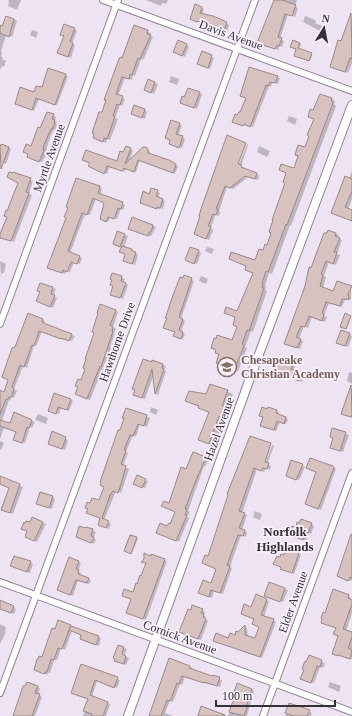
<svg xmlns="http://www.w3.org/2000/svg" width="352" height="716" font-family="Georgia,serif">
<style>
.shadow{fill:#0003}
.building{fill:#d7c2c0;stroke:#9c8886}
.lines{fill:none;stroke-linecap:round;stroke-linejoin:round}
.minor-casing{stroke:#8f8594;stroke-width:8}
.tertiary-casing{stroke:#8f8594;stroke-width:10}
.minor{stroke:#fff;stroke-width:6}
.tertiary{stroke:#fff;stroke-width:8}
.labels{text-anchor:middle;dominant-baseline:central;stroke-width:3.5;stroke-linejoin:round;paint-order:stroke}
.street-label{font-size:12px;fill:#343036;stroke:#f9f1fe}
.education-label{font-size:12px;font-weight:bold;fill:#785e54;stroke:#f9f1fe;text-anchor:start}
.neighbourhood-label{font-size:13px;font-weight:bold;fill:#343036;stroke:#f9f1fe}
</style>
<rect width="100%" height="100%" fill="#ede3f3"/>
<path class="shadow" d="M7 0H21L17 10 8 6 9 1Z
M146 0H168L166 4 162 3 161 6Z
M275 0H297L295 6 298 8 295 17 288 14 280 39 284 41 282 47 280 46 278 50 258 43Z
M202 8 204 9 202 15 224 21 229 25 227 32H222L218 28 191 19Z
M305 16 313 19 316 21 315 23 322 26 320 31 303 22Z
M352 18V63L348 73 332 67Z
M14 19 17 21 12 37 6 35 1 51 2 52 1 56 3 58 2 59 6 61 4 67 2 66 0 70V26L3 27Z
M134 26 151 33 150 36 153 37 145 56 143 60 141 59 135 76 133 75 132 80 125 78 118 96 125 99 122 106 120 105 115 118 118 119 110 140 107 139 106 143 94 138Z
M74 29 77 31 72 43 75 45 71 58 61 54 65 36Z
M32 30 38 32 36 38 30 35Z
M293 41 301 44 299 49 312 55 310 61 296 56 298 49Z
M187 45 189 46 185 57 177 53Z
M211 56 214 58 210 69 201 66Z
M49 70 68 76 57 105 39 99 34 111 19 105 42 88Z
M171 76 179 79 177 85 169 82Z
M277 77 280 78 278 84 272 82 271 87 269 86 253 127 236 123 247 98Z
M148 80 158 84 154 94 148 91Z
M189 89 202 94 197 109 184 104Z
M332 99 335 101 334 104 336 106 291 226 290 225 272 274 269 273 265 286 266 287 265 290 267 291 253 332 251 331 245 347 247 348 244 356 238 371 221 364 220 355 216 340 233 342 238 327V312L254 273 255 261 267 246 294 170 306 149 315 119 314 111Z
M145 110 147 112 145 119 135 115Z
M53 115 56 117 55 121 57 122 56 125H57L55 130H54L51 135 47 147 45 158H44L42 162 31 159 32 147 40 129Z
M289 116 297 119 295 125 287 121Z
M179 124 182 125 178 136 185 139 182 148 172 144Z
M247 144 248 145 241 166 244 168V169L259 175 258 180 248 177 233 189 227 187 219 211 220 212 219 216 215 215 211 228 213 230 209 240 198 236 195 234 235 168 237 169Z
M2 145 11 149 6 164 0 161V150Z
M259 146 270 151 267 157 257 152Z
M126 147 133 150 129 162 146 148 150 152V155L169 161 178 166 175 174 140 160 136 172 126 169 125 172 110 166 107 174 92 167 118 162 124 154Z
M352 171V199L348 209 352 211V221L335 214Z
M14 173 33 181 29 194 32 195 14 242 0 238 8 217V212L19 182Z
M100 187 102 189 100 195 125 205 123 210 121 209 117 219 110 217 108 222 103 220 105 203 96 199 90 215 85 214 70 253 82 258 80 264 74 262 70 272 66 271 65 274 51 269 67 218Z
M157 191 160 193 158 198 165 201 163 209 160 208V209L144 204 150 195Z
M133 218 156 227 151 236 132 230Z
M329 231 339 235 337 238 342 240 337 254 340 255 336 265 329 262 324 276 326 277 323 288 334 292 351 287V300H345L342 307 329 303 324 316 327 317 325 322 312 317 308 328 304 326 299 339 303 341 300 349 288 345 312 269Z
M118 232 128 236 124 247 132 250 138 255 135 265 127 262 126 254 122 248 114 244Z
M207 247 214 249 212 254 205 251Z
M199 251 201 253 197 264 189 261Z
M0 261 6 264 4 273H2L1 276Z
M113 274 125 279 123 283 128 285 123 299 114 296Z
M184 276 194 281 181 319 185 321 181 332 185 334 183 339 175 336Z
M201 276 208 279 206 284 199 281Z
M53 288 56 289 53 296 57 298 53 308 40 303Z
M115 310 118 312 113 327 116 329 114 333 115 334 110 347 111 348 90 400 79 396 81 381Z
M345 315 351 317 347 329 341 327Z
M42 320 45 321 44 324 46 326 75 336 72 341 64 338V340L42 331 38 342 36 346H34L27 368 23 366 14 389 17 391 14 398 12 397 10 401 9 400 2 421 11 424 15 414 35 422 32 428 30 427 25 443 17 441V432L4 428 0 439V392L5 393 9 380 16 348Z
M349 334 352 336 348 347 340 344Z
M153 361 166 366 164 370 166 371 158 395 156 394 154 374 145 399 137 396 153 363Z
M292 365 295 366 293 371 305 375 302 382 277 372 278 370Z
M349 372 352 373V384L347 381Z
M211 385 233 394 227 409 230 411 229 414 226 419 224 418 215 446 205 442 210 412 187 401 207 396Z
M352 386V418L342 414Z
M70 399 73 401 69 411 61 408 59 414 49 410Z
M151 407 158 410 156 415 150 412Z
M269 408 277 411 279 412 278 415 288 419 286 424 280 422 276 431 264 427V417L260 416Z
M127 409 150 418 147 427 140 424 136 437 133 435 126 452 128 453 123 466 129 469 121 493 116 491 104 520 111 524 109 529 102 526 101 518 90 514 99 502 105 487Z
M38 414 48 418 46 424 35 420Z
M333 429 349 435 343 452 334 449Z
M53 432 68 440 65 450 52 445Z
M250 437 262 466 264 467 272 445 274 446 267 464 271 466 270 470 266 468 264 472 257 469 242 513 247 515 242 530 247 532 246 537 241 535 230 567 232 568 223 594 214 591 212 598 202 594 212 584 217 569 208 557Z
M0 441 4 443 1 450 0 449Z
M205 458 208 460 205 467 204 466 188 511 190 512 187 517 189 518 179 542 160 534 171 525 176 512 169 504 187 470Z
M292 461 305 467 299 480 290 477Z
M333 467 336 469 321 510 306 504Z
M0 477 23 487 13 514 5 511 10 488 0 484Z
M145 480 148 481 145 488 137 485Z
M53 497 55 499 52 509 40 505Z
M255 511 262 514 260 520 253 517Z
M32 518 46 524 37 542 29 539 30 523Z
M311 524 314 526 311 534 309 533 306 541 290 535 296 528Z
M87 528 96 532 93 538 96 539 94 544 77 537Z
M352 533V580L351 581 341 578 349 542Z
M131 536 138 539 132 553 126 551Z
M298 554 301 555 294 574 284 570 281 558Z
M165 560 167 561 146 620 130 614 133 593 137 585Z
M30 562 33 564 30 573 12 566Z
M78 562 81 563 78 571 81 573 80 576 91 580 89 584 78 580 73 596 61 591Z
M270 583 288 590 283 602 268 597Z
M347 595 351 598 350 600 352 601V613L346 631 352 633V659L333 654 339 636 337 628 326 614Z
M257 596 269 601 264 617 276 622 262 658 217 642 236 636 245 626 247 628 248 637 256 639 260 627 255 619 252 608Z
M0 602 16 609 14 614 0 608Z
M202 610 205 612 204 615 206 617 205 619 208 621 201 640 183 633Z
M0 624 6 627 5 631 6 632 0 644Z
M70 626 101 638 99 646 84 641 81 639 82 635 72 631 65 650 61 648 57 660H54L50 673H48L47 675 38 671 43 658Z
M118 646 127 649 124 656 129 658 126 665 118 662Z
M310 657 325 663 323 668 320 667 314 683 304 680Z
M169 659 190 667 193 668 192 670 222 680 220 687 207 683V684L185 676 182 685 180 684 173 702 170 701 165 713 173 716H150Z
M81 665 120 680 117 688 97 681 92 697 110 704 106 716H83L89 699Z
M330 682 341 686 339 692 328 687Z
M37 687 40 688 38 695 42 697 35 716H14Z
M251 689 254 691 247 716H228L237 693Z
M290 704 312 713 311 716H285Z"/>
<path class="building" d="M274 0H282L296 5 292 16 285 14 278 37 282 38 279 46 277 45 275 49 257 43Z
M195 4 202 7 200 13 213 16 227 22 224 31H218L217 28 197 21V22L190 19Z
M351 13 352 59 350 58 345 72 330 67 338 40 341 41Z
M6 16 14 19 9 37 0 33V25L2 26Z
M64 24 75 28 70 41 73 43 68 57 57 53 64 36 60 35Z
M134 25 148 30 147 34 151 35 142 54 140 59 138 58 132 75 130 74 129 79 122 77 116 94 123 96 120 105 117 104 113 116H115L107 139 104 138 103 142 93 138 94 134 92 133 99 112H102L106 100H104L116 67 120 57 122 58Z
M178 40 187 44 182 56 173 52Z
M293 40 300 43 298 48 312 53 309 61 294 56 296 49 290 47Z
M202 51 212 55 208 68 197 64Z
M249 67 278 76 275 83 270 82 268 86 266 85 250 127 244 124 243 126 232 122 235 114 237 115 239 112H240L246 98 240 96Z
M48 68 66 74 55 105 36 98 32 110 15 104 20 87 34 92 36 86 42 87Z
M148 79 155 82 151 93 144 90Z
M188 88 200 92 194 108 180 103 182 96 184 97Z
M320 94 332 98 331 101 333 103 287 225 286 224 268 272 266 271 262 283 263 284 262 288H264L249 331 247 330 242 344 244 345 241 354 234 369 216 363 219 354 215 353 216 350 211 348 214 338 216 339 217 335 232 340 237 327 233 325 235 317 224 313 226 307 237 311 253 273 245 270 246 266 229 259 231 252 255 260 259 249 263 250 265 244 267 245 271 233 269 232 273 220H272L285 183 283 182 286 173 279 170 281 164 294 168 298 156 295 155 298 145 305 147 309 136 307 135 314 119 308 117 310 109 313 110Z
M134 105 145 109 142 118 131 114Z
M47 112 54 114 52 119 55 120 54 123H55L52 129H51L49 133 44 145 43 150H44L39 162 27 157 28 154 23 152 26 144 31 146 38 127 40 128Z
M171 120 180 123 176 134 183 136 179 148 169 144 170 140 165 138Z
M227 135 246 143 238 164 242 165 241 167 257 173 255 179 245 176 230 188 225 186 216 209H218L216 215 213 214 208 226 211 227 206 239 194 234 200 216H199L201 209Z
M1 144 9 147 1 169 0 147Z
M126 146 131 148 125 164 143 147H146L148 149V153L169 160 176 164 173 173 138 160 134 172 124 168 122 171 107 166 104 174 88 166 90 163 82 160 86 150 117 161 120 151 123 152Z
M9 172 13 173V172L31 178 26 192 29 193 11 241 0 238V234L7 217 4 216 6 210 7 211 18 183 7 177Z
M345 176 352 179V191L345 207 352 210V221L331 213Z
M76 178 100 186 98 193 123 202 121 209 118 208 114 219 108 217 106 222 100 219 104 203 93 198 87 215 82 213 68 251 80 256 77 264 71 262 67 272 63 270 62 273 47 268 66 218 64 217 68 208 66 207Z
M151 188 158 190 156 196 163 199 160 208 157 207V209L140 203 143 191 149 194Z
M132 217 153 225 151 232H149L148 236 128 229Z
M328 230 336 233 335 236 340 238 334 252H337L333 264 326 261 321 274 323 275 320 286 333 291 337 281 352 286 348 294 349 299H342L340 306 326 302 322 313 324 314 322 321 309 316 305 327 301 326 296 337 301 339 297 348 284 344 305 286 309 267 311 268 324 233H327Z
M117 231 125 234 120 247 113 244Z
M122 246 132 249V251L136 252 132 264 123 261 125 254 119 252Z
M190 247 199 250 194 264 185 260Z
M112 273 122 276 121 281 126 283 120 298 110 295 113 286 110 285 112 280 110 279Z
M184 275 192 278 179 317 183 319 179 330 183 332 181 339 173 336 175 332 163 328 167 318H165L166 316 172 298 180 277 183 278Z
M40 283 53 287 51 294 55 295 50 307 36 301 40 292 37 291Z
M100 304 116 310 110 325 113 327 112 331H113L101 367 100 366 87 399 75 394 78 387 75 386 78 379 81 380 85 369 83 368 86 359H85L94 333 92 332 98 313H97Z
M28 313 43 319 42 322 46 324 72 334 69 341 61 338V339L39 331 36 341 33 346 32 345 24 367 20 365 12 387 14 388 12 396 11 397H9L7 400 6 399 0 414V390L4 392 8 380 2 377 12 348 15 347Z
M345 313 351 316 346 329 340 327Z
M341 330 350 333 345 346 336 343Z
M143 359 152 362V360L163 364 162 368 164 369 155 394 152 369 142 398 133 395 135 390 132 389Z
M280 359 293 364 291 369 302 373 299 381 276 372 277 370 274 369 276 361 278 362Z
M210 384 228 390 222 406 225 407 224 411 221 417 219 416 209 444 198 440 209 412 198 408 199 406 185 401 189 391 206 394Z
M351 385 352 414 351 417 341 414Z
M54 393 71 399 67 410 58 407 56 414 48 411Z
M262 407 267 409 268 407 277 410 276 413 286 417 284 424 277 421 274 430 260 426 263 417 259 416Z
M126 408 147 415 144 426 138 424 133 436 130 435 124 450H126L121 464 126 466 121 484 118 493 113 491 110 495 102 518 109 521 106 528 98 525 100 518 86 513 88 509 85 508 87 502 90 503 92 498 99 500 104 487 100 485 101 483 100 482 118 430H120L124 418H122Z
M14 412 32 420 29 428 27 427 22 443 13 440 16 432 0 426V420L10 423Z
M332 428 346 432 340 451 330 448 333 438 330 437Z
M52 431 66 437 62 449 48 444Z
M250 436 271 443 265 462 269 463 267 469 263 468 261 471 254 468 239 511 245 513 239 528 245 530 243 536 238 535 227 565 230 566 220 593 211 590 209 597 198 593 203 580 211 583 216 569 202 563 205 555 208 556 228 495 227 494Z
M193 452 206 457 194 485 185 509H187L185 515H187L176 541 156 533 160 523 167 526 169 523 170 524 175 512 161 506 164 501 169 503 181 467 186 469Z
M310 458 333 466 334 468 318 509 305 504 316 472 306 468Z
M291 460 303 464 296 480 286 476Z
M137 475 146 479 142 488 133 484Z
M0 476 20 484 10 513 1 510 9 488 0 484Z
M40 492 53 496 49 508 36 504Z
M32 517 43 522 34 541 25 537 27 531 21 529 24 522 25 523 26 521 30 522Z
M301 519 312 523 308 533 306 532 303 540 289 535 292 526 296 527 297 522 299 523Z
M79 526 86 528V527L93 529 91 536 94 537 91 543 76 537Z
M351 534H352V578L350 577 348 581 337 576Z
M130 535 137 537 131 554 124 551Z
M286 548 299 553 292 573 280 569 281 567 273 564 277 556 280 557 281 554 284 555Z
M144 553 151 556V554L165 559 143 619 126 613 131 599 122 596 124 589 133 592 136 583 137 584 140 575 141 576 146 563 141 562 144 559Z
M14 556 31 561 27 572 10 566Z
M69 557 79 561 76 569 79 570 78 574 89 578 87 583 76 580 70 595 57 590Z
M269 582 285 588 280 602 264 596Z
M333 589 347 594 349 595 348 598 352 600V604L343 629 352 632V637L348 648 352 650 350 659 338 655V656L332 654 338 636 333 634 336 628 321 623 322 619 321 618 323 612 325 613Z
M256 594 267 599 261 615 274 619 260 657 213 641 216 633 228 638 230 633 235 635 236 631 238 632 245 625V635L255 638 259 627 252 624 254 619 241 614 244 604 251 607Z
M0 600 14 606 11 613 0 609Z
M192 605 203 609 201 613 204 614 203 617 206 619 198 639 179 632 188 609 191 610Z
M58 620 71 625 62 649 58 648 54 660 51 659 47 672H45L44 674 34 670 37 659H38L39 656 42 657 52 628 55 629Z
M71 626 99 636 96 645 80 639 81 635 69 630Z
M118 645 124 647 122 654 126 656 124 664 114 661 115 659 113 658Z
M309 655 322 660 320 667 317 666 311 683 300 679 304 670 302 669 305 661 306 662Z
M169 658 190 666 189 668 212 676 213 675 220 677 217 686 204 682V683L182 676 179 684 177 683 170 701 167 700 161 716H149Z
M81 664 118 677 114 688 95 680 90 695 108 702 103 716H91L92 714 83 711 88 699 71 693Z
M27 682 38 686 35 693 40 694 32 716H13L23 686H25Z
M237 683 252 689 246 707 247 708 244 716 229 712 236 693H234Z
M289 703 310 710 307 716H293L285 713Z
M201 706 225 715V716H198Z"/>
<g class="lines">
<defs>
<path id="minor" d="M103 0 352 91
M0 324 118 0
M0 582 352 712
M0 693 255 0
M263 716 352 473"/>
<path id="tertiary" d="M128 716 249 381 352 105"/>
</defs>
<use href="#minor" class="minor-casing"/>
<use href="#tertiary" class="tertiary-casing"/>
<use href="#minor" class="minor"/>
<use href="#tertiary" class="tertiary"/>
</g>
<defs>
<symbol id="school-ring" viewBox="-11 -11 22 22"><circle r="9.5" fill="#f9f1fe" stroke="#8d6e63" stroke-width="1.5"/><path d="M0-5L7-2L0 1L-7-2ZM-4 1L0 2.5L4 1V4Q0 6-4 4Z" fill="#8d6e63"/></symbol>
</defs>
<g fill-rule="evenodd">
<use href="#school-ring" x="216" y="356" width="22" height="22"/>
</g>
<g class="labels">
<g class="street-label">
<text transform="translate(231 35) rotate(20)">Davis Avenue</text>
<text transform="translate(49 158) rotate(-70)">Myrtle Avenue</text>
<text transform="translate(117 342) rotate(-70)">Hawthorne Drive</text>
<text transform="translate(219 429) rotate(-70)">Hazel Avenue</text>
<text transform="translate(293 602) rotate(-70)">Elder Avenue</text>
<text transform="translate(180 637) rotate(20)">Cornick Avenue</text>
</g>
<g class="education-label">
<text x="241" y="360">Chesapeake<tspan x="241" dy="14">Christian Academy</tspan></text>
</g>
<g class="neighbourhood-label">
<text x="285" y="531">Norfolk<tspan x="285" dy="15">Highlands</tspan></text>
</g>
</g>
<g transform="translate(324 28) rotate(10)" stroke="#f9f1fe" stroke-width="3" paint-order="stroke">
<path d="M0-3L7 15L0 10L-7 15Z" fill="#343036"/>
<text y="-6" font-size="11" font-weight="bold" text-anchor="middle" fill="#343036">N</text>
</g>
<path d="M216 700v6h119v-6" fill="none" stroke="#343036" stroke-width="2"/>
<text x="222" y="700" font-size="12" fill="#343036" stroke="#f9f1fe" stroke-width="3" paint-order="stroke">100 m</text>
</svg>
